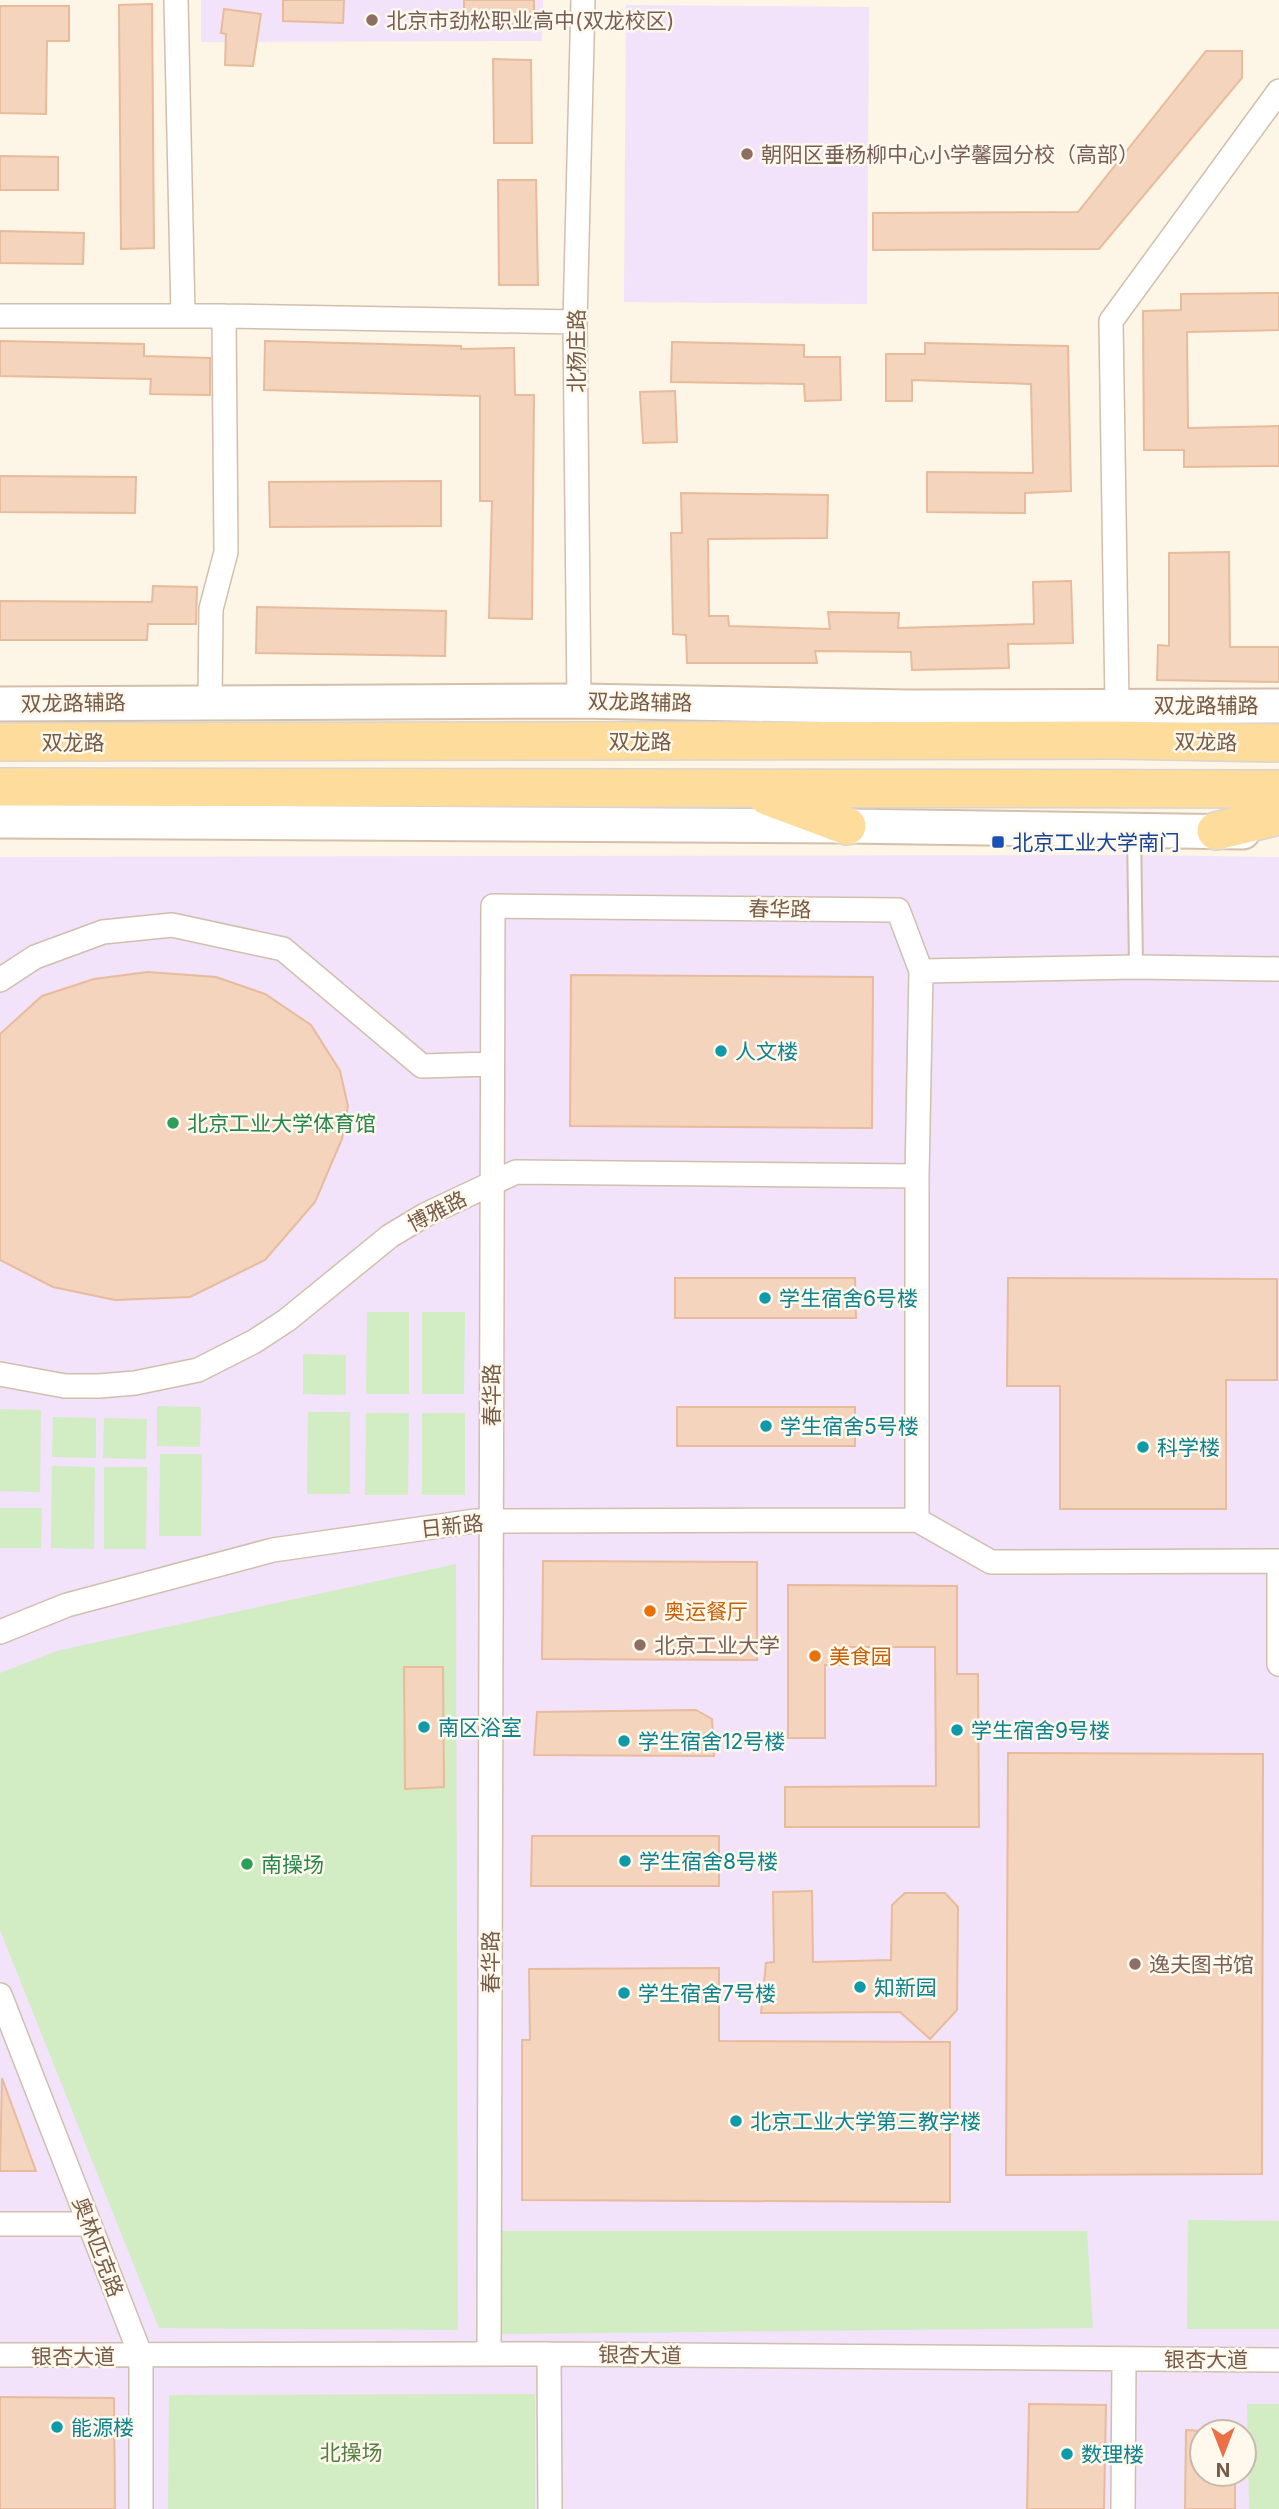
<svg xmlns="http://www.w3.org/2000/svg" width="1279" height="2509" font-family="Inter,'Noto Sans SC',sans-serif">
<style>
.education{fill:#f2e2fa;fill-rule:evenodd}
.green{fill:#d2ecc3}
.building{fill:#f4d4bc;stroke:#e7bb9c;stroke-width:2}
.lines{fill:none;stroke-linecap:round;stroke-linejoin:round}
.service-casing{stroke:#d1bfad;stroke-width:16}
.minor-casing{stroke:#d1bfad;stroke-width:26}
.secondary-casing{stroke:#d5bfab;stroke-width:37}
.primary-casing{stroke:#dcd4d0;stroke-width:40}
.service{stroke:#fff;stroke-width:12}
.minor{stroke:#fff;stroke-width:23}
.secondary{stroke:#fff;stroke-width:33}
.primary{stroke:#fedc9c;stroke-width:37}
.education-dot{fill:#8d6e63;stroke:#fff8ec;stroke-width:2.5}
.transit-dot{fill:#1a4fb4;stroke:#fff8ec;stroke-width:2.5}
.culture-dot{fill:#0f9aa8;stroke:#fff8ec;stroke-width:2.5}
.leisure-dot{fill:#2e9e5b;stroke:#fff8ec;stroke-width:2.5}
.food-dot{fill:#e8710a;stroke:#fff8ec;stroke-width:2.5}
.labels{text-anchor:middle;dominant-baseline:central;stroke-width:5;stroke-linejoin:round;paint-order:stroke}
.education-label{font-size:21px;fill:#785e54;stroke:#fff8ec;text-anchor:start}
.street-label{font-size:21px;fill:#775b49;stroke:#fff8ec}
.transit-label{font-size:21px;fill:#164399;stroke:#fff8ec;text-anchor:start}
.culture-label{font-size:21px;fill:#0d838f;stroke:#fff8ec;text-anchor:start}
.leisure-label{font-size:21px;fill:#27864d;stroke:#fff8ec;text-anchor:start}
.food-label{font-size:21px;fill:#c56008;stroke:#fff8ec;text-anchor:start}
.park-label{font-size:21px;fill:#517e41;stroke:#fff8ec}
</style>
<rect width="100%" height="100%" fill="#fdf5e5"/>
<path class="education" d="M201 0H543L542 41 201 42Z
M626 5 869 7 867 304 624 302Z
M1134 855 1279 857V2509H0V857ZM1202 2432H1244V2474H1202Z"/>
<path class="green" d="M367 1312H409V1394H366Z
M422 1312H465L464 1394H422Z
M303 1354 346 1355V1395L303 1394Z
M157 1406 201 1407 200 1447 157 1446Z
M0 1409 41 1410 40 1492 0 1491Z
M308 1412H350V1494H307Z
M366 1413H409L408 1495H365Z
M422 1413H465V1495H422Z
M53 1417 96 1418V1458L52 1457Z
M104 1418 147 1419 146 1459 103 1458Z
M160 1454H202L201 1536H159Z
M52 1466 95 1467 94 1549 51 1548Z
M104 1467H147L146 1549H104Z
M0 1508H42L41 1548H0Z
M456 1564 458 2330 159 2328 0 1930V1673L57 1651Z
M1188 2220 1279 2221V2329H1187Z
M499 2231H1087L1093 2328 500 2334Z
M535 2394V2509H168L169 2395Z
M1247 2404H1279V2509H1249Z"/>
<path class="building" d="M283 0H344L343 23 283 21Z
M464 0H534V26H464Z
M152 4 154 248 121 249 119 5Z
M0 6H69V41H47L46 114 0 113Z
M224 9 261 14 253 66 225 65 226 34 221 33Z
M1206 51H1242V78L1099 249 873 250V213L1078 212Z
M493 59 531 60 532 143H494Z
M0 156 58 157V190H0Z
M498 180H536L538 285H499Z
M0 231 84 233 83 264 0 263Z
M1279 293V330L1187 332 1188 428 1279 426V466L1184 467V450H1144L1143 311 1181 310V294Z
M0 341 144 344V356L210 358V395L150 394 151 379 0 376Z
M265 341 461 346V349L514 348 515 395H534L532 619 489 618 492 501H480V396L264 390Z
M672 342 804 345V357H840L841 400 805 401 804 384 671 382Z
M925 343 1068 346 1071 491 1025 493V513L927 512V472L1033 473 1031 384 912 380V401H886V354H925Z
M675 391 677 442 643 443 640 392Z
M0 476 136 477 135 513 0 512Z
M441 481V526L270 527 269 482Z
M681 493 828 495 827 538 708 539 709 616H728L729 626 830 629 828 612 899 613 898 628 1034 624 1033 582 1071 581 1073 643 1008 644 1009 668 912 670 911 652 815 651 817 663H687L686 635 673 634 671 533H682Z
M1229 552 1230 647H1279V682L1157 680 1158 645 1169 646V553Z
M153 586 197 587 196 624H148L147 640H0V601L152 602Z
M257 607 446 611 445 656 256 653Z
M148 972 216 977 265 994 311 1025 340 1071 348 1106 342 1139 315 1202 265 1260 190 1297 115 1300 53 1287 0 1260V1034L42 996 94 979Z
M571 975 873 977 872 1128 570 1126Z
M675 1278H855L856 1318H675Z
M1008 1278 1277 1279V1380H1226V1509H1060V1386H1007Z
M677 1407H855V1446H677Z
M543 1561 757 1562V1660L542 1659Z
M788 1585 957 1586V1674H978L979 1827H785V1787L936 1786 935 1647H843V1665H825V1738H788Z
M404 1667H443L444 1787 405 1789Z
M696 1710 712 1719 714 1756 534 1755 537 1712Z
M1008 1753 1263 1754 1262 2174 1006 2175Z
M532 1836H719V1886H531Z
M812 1891 813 1962 891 1960 892 1905 905 1893H945L958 1907 957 2010 930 2039 900 2012 761 2013 766 1963 774 1962 773 1892Z
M719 1968V2041L950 2042V2202L522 2200V2040H530L529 1969Z
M2 2078 36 2171H0Z
M0 2397 114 2398 115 2509H0Z
M1029 2404 1106 2405 1104 2509H1027Z
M1186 2430 1202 2431V2474H1235V2509H1185Z"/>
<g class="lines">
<defs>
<path id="service" d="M1134 831 1136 967"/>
<path id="minor" d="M176 0 183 315
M0 316H224L575 322
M210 701 211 609 226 552 224 316
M579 701 575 322 583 0
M1117 704 1111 321 1279 91
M1279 969 1136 967 921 971 917 1176V1520L991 1562 1279 1561
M0 980 35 957 103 932 172 925 283 949 422 1066 491 1064
M0 1374 65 1386H99L135 1383 198 1370 255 1341 287 1320 390 1236 425 1215 516 1172 917 1176
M1279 1562V1664
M0 1632 67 1605 273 1550 475 1521 917 1520
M0 1995 141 2356V2509
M0 2224H89
M489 2354 493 906 898 910 921 971
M549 2354 550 2509
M0 2355 549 2354 1279 2360
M1123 2509 1124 2359"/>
<path id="secondary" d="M0 704 579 701 908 707 1279 706
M0 821 847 826 1243 832"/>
<path id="primary" d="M0 742 1115 740 1279 743
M0 787 1279 789
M767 796 847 826
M1216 831 1279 816"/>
</defs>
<use href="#service" class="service-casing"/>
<use href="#minor" class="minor-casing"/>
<use href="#secondary" class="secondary-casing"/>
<use href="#primary" class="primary-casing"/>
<use href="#service" class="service"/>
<use href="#minor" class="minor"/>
<use href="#secondary" class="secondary"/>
<use href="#primary" class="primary"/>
</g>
<g class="education-dot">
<circle cx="372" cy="20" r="7"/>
<circle cx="747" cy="154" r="7"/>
<circle cx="640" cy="1645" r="7"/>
<circle cx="1135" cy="1964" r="7"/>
</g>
<rect class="transit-dot" x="991" y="835" width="14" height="14" rx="3.5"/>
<g class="culture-dot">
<circle cx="721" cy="1051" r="7"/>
<circle cx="765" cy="1298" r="7"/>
<circle cx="766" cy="1426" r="7"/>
<circle cx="1143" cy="1447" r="7"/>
<circle cx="424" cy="1727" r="7"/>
<circle cx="957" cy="1730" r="7"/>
<circle cx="624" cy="1741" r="7"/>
<circle cx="625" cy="1861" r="7"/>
<circle cx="860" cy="1987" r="7"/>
<circle cx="624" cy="1993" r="7"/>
<circle cx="736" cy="2121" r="7"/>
<circle cx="57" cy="2427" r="7"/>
<circle cx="1067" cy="2454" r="7"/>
</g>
<g class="leisure-dot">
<circle cx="173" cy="1123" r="7"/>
<circle cx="247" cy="1864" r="7"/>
</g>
<g class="food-dot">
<circle cx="650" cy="1611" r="7"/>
<circle cx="815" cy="1656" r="7"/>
</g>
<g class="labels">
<g class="education-label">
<text x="386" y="20">北京市劲松职业高中(双龙校区)</text>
<text x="761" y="154">朝阳区垂杨柳中心小学馨园分校（高部）</text>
<text x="654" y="1645">北京工业大学</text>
<text x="1149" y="1964">逸夫图书馆</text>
</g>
<g class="street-label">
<text transform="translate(576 351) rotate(-90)">北杨庄路</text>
<text transform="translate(640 702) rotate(1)">双龙路辅路</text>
<text transform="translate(73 703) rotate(-1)">双龙路辅路</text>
<text x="1206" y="705">双龙路辅路</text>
<text x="640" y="741">双龙路</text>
<text x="73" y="742">双龙路</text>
<text transform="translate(1206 742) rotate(1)">双龙路</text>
<text transform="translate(780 909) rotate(1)">春华路</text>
<text transform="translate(437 1211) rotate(-27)">博雅路</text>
<text transform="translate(491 1395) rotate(-90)">春华路</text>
<text transform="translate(452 1526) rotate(-6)">日新路</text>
<text transform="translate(490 1962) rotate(-90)">春华路</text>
<text transform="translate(98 2247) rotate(69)">奥林匹克路</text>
<text transform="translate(640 2355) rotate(1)">银杏大道</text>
<text x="73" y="2356">银杏大道</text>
<text x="1206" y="2359">银杏大道</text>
</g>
<g class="transit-label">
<text x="1012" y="842">北京工业大学南门</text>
</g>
<g class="culture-label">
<text x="735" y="1051">人文楼</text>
<text x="779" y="1298">学生宿舍6号楼</text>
<text x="780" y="1426">学生宿舍5号楼</text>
<text x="1157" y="1447">科学楼</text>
<text x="438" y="1727">南区浴室</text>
<text x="971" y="1730">学生宿舍9号楼</text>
<text x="638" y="1741">学生宿舍12号楼</text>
<text x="639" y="1861">学生宿舍8号楼</text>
<text x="874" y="1987">知新园</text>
<text x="638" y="1993">学生宿舍7号楼</text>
<text x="750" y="2121">北京工业大学第三教学楼</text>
<text x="71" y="2427">能源楼</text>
<text x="1081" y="2454">数理楼</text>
</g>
<g class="leisure-label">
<text x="187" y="1123">北京工业大学体育馆</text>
<text x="261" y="1864">南操场</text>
</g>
<g class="food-label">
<text x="664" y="1611">奥运餐厅</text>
<text x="829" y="1656">美食园</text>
</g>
<g class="park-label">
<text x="351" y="2452">北操场</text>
</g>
</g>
<g transform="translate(1223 2453) rotate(180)"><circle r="33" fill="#fff8ec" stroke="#c9b9ab" stroke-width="2"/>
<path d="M0-5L12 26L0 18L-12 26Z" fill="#eb7046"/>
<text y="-10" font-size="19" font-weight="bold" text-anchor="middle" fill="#775b49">N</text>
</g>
</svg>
